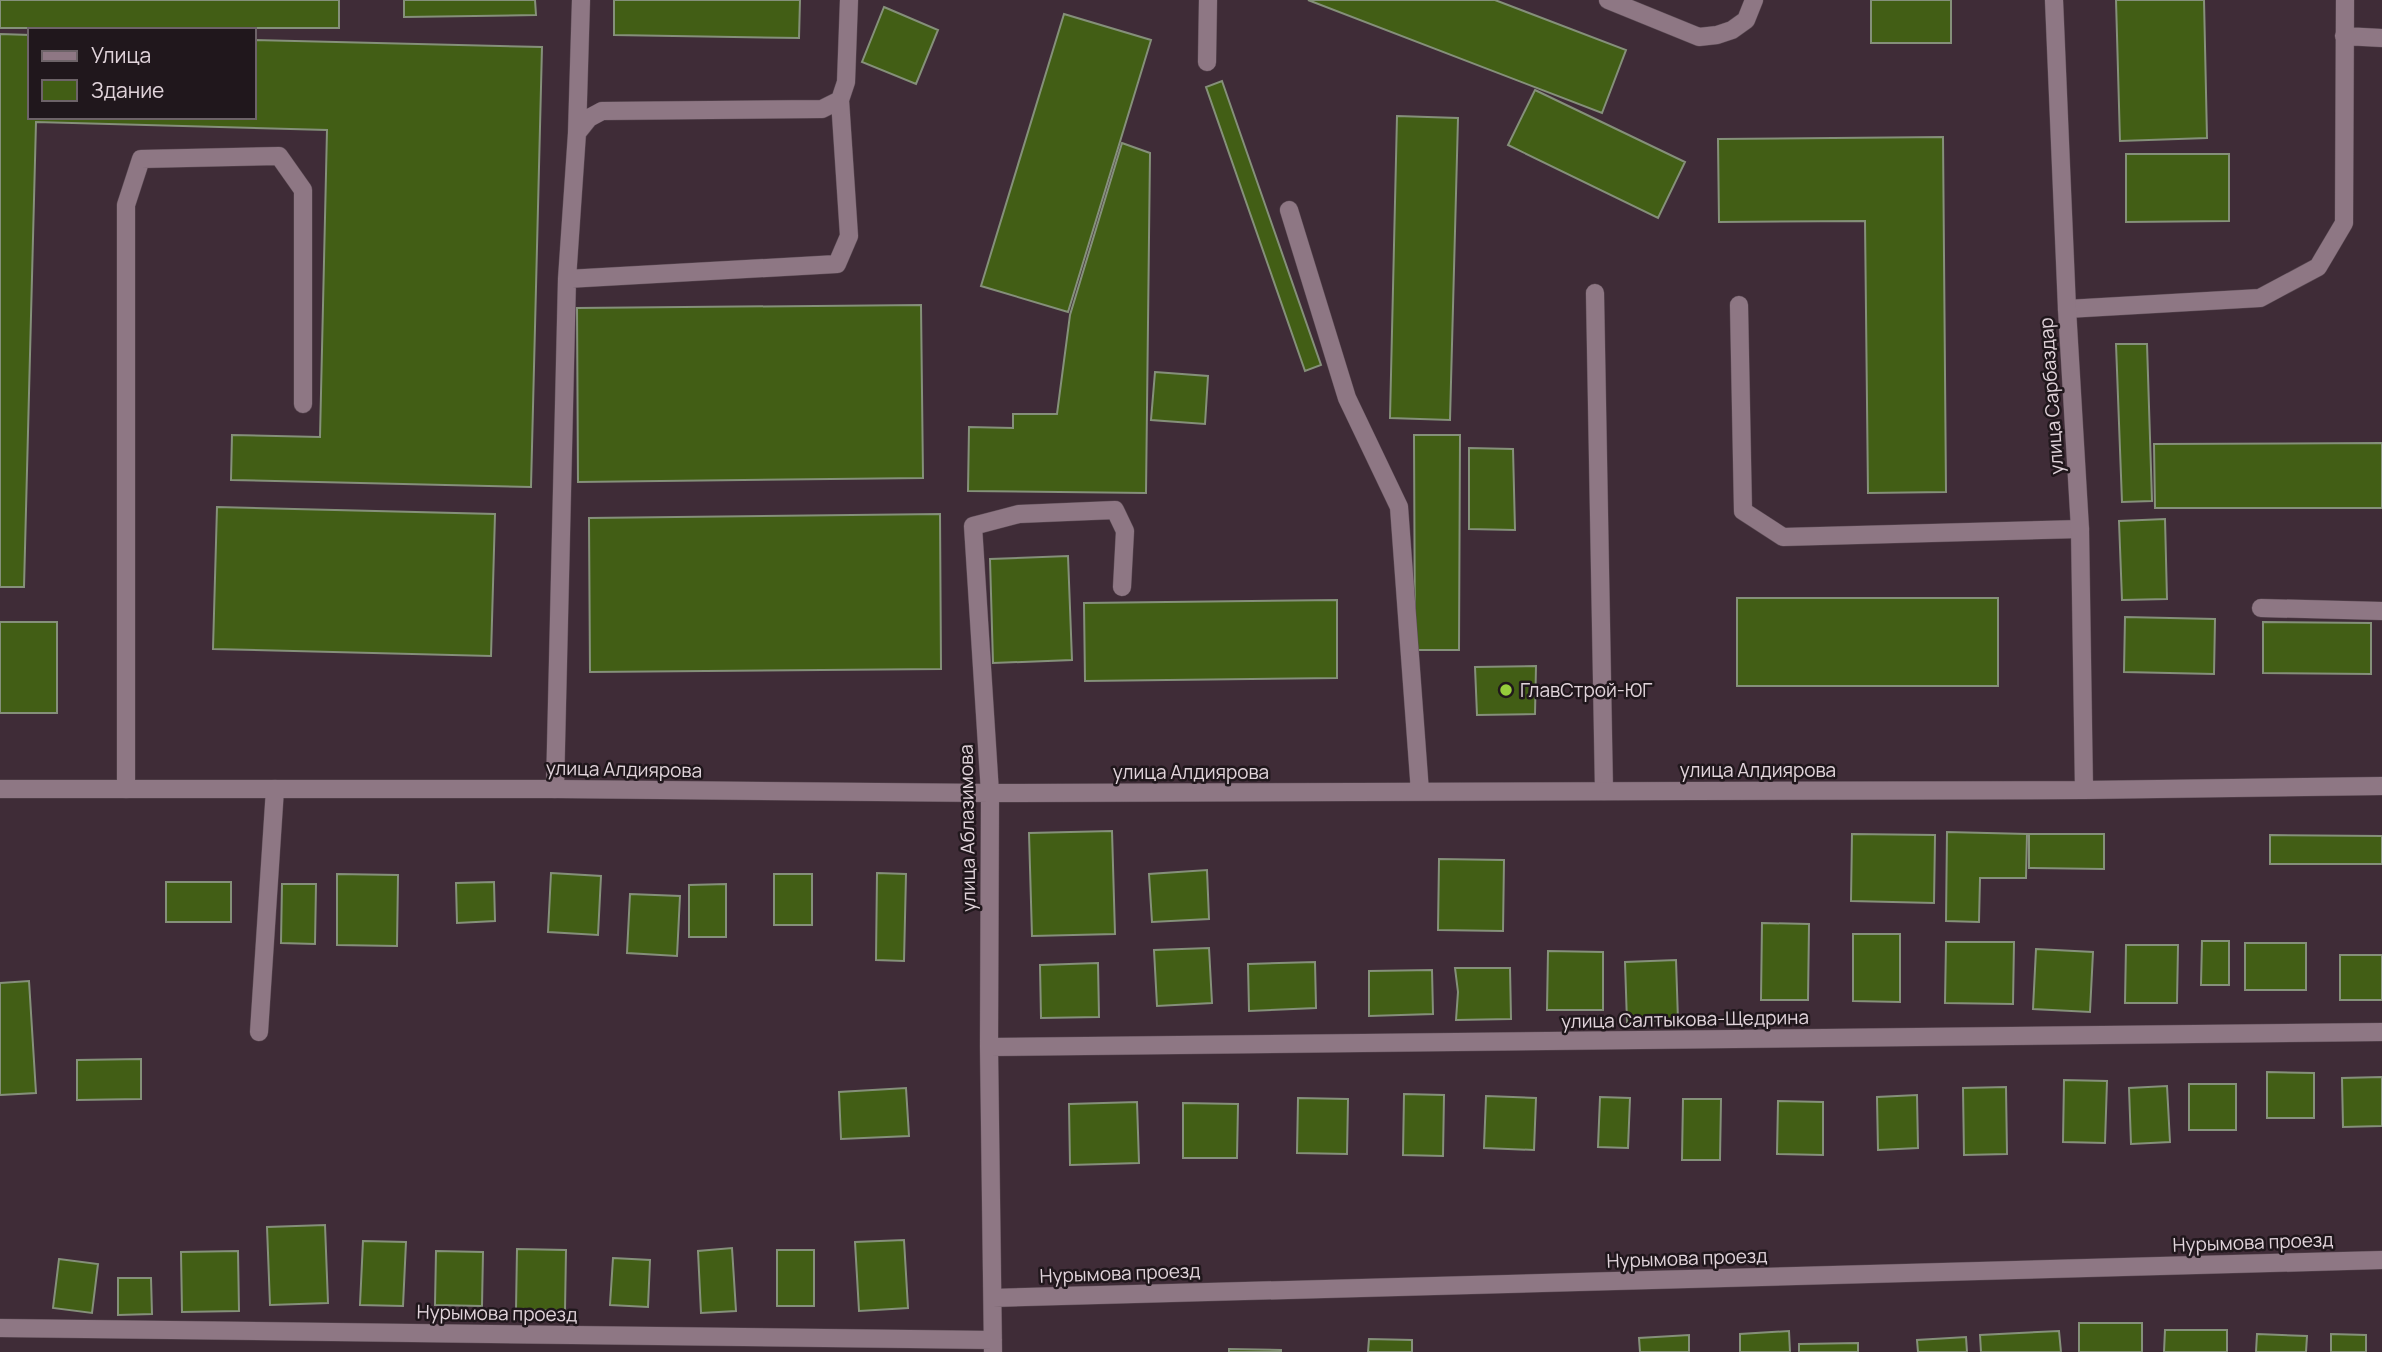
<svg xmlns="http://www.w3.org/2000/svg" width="2382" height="1352" font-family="Manrope,sans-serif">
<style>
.building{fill:#425e15;stroke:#85907a;stroke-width:2}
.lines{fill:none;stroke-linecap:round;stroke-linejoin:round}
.lane-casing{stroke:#5a4a53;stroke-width:19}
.street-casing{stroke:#5a4a53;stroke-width:19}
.lane{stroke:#8e7784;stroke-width:18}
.street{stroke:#8e7784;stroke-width:18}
.poi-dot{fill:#95cc3b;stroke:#20171c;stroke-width:2.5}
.labels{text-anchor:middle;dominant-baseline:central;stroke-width:5;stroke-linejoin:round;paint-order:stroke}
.street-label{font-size:19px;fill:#e1d4db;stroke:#20171c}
.poi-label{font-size:19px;fill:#e1d4db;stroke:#20171c;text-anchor:start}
</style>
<rect width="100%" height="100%" fill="#3f2c37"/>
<path class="building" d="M0 0H339V28H0Z
M404 0H535L536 15 404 17Z
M614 0H800L799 38 614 35Z
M1308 0H1495L1626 50 1602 113Z
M1871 0H1951V43H1871Z
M2116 0H2204L2207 138 2120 141Z
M884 7 938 30 916 84 862 62Z
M1064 14 1151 40 1068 312 981 286Z
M0 34 30 35V117H254V40L542 47 531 487 231 480 232 435 320 437 327 130 36 122 24 587H0Z
M1222 81 1321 365 1305 371 1206 87Z
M1535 90 1685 162 1658 218 1508 145Z
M1397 116 1458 118 1450 420 1390 418Z
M1943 137 1946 492 1868 493 1865 221 1719 222 1718 139Z
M1122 143 1150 153 1146 493 968 491 969 427 1013 428V414H1057L1070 315Z
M2126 154H2229V221L2126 222Z
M921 305 923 478 578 482 577 308Z
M2116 344H2147L2152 501 2122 502Z
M1155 372 1208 376 1205 424 1151 420Z
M1414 435H1460L1459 650H1415Z
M2382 443V508H2155L2154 444Z
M1469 448 1513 449 1515 530 1469 529Z
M217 507 495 514 491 656 213 649Z
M940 514 941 669 590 672 589 518Z
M2165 519 2167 599 2122 600 2119 521Z
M1068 556 1072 660 993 663 990 559Z
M1737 598H1998V686H1737Z
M1337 600V678L1085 681 1084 603Z
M2125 617 2215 619 2214 674 2124 672Z
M0 622H57V713H0Z
M2263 622 2371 623V674L2263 673Z
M1536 666 1535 714 1477 715 1475 667Z
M1112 831 1115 934 1032 936 1029 833Z
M1947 832 2027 834 2026 878H1980L1979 922 1946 921Z
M1852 834 1935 835 1934 903 1851 901Z
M2029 834H2104V869L2029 868Z
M2270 835 2382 836V864H2270Z
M1439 859 1504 860 1503 931 1438 930Z
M1207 870 1209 919 1152 922 1149 874Z
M551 873 601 876 598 935 548 932Z
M877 873 906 874 904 961 876 960Z
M337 874 398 875 397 946 337 945Z
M774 874H812V925H774Z
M166 882H231V922H166Z
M494 882 495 921 457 923 456 883Z
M282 884H316L315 944 281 943Z
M726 884V937H689V885Z
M630 894 680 896 677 956 627 953Z
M1762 923 1809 924 1808 1000H1761Z
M1853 934H1900V1002L1853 1001Z
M2202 941H2229V985H2201Z
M1946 942H2014L2013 1004 1945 1003Z
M2245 943H2306V990H2245Z
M2126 945H2178L2177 1003H2125Z
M1209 948 1212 1003 1157 1006 1154 950Z
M2036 949 2093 952 2090 1012 2033 1009Z
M1548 951 1603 952V1010H1547Z
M2340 955H2382V1000H2340Z
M1676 960 1678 1020 1627 1022 1625 962Z
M1315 962 1316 1008 1249 1011 1248 964Z
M1098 963 1099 1017 1041 1018 1040 965Z
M1455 968H1510L1511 1019 1456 1020 1458 992Z
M1432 970 1433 1014 1369 1016V971Z
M29 981 36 1093 0 1095V983Z
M141 1059V1099L77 1100V1060Z
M2267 1072 2314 1073V1118H2267Z
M2382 1077V1126L2343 1127 2342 1078Z
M2064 1080 2107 1081 2105 1143 2063 1142Z
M2189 1084H2236V1130H2189Z
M2167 1086 2170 1142 2131 1144 2129 1088Z
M2006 1087 2007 1154 1964 1155 1963 1088Z
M906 1088 909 1136 841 1139 839 1092Z
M1404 1094 1444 1095 1443 1156 1403 1155Z
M1917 1095 1918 1148 1878 1150 1877 1097Z
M1486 1096 1536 1098 1534 1150 1484 1148Z
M1600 1097 1630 1098 1628 1148 1598 1147Z
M1298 1098 1348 1099 1347 1154 1297 1153Z
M1683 1099H1721L1720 1160H1682Z
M1778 1101 1823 1102V1155L1777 1154Z
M1137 1102 1139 1163 1070 1165 1069 1104Z
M1183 1103 1238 1104 1237 1158H1183Z
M325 1225 328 1303 270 1305 267 1227Z
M904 1240 908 1308 859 1311 855 1242Z
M363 1241 406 1242 403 1306 360 1305Z
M732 1248 736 1311 701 1313 698 1251Z
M517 1249 566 1250 565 1311 516 1310Z
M777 1250H814V1306H777Z
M238 1251 239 1311 182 1312 181 1252Z
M436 1251 483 1252 482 1306 435 1305Z
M613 1258 650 1260 648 1307 610 1305Z
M59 1259 98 1264 92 1313 53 1308Z
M118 1278H151L152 1314 118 1315Z
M2079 1323H2142V1352H2079Z
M2165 1330H2227V1352H2164Z
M1789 1331 1790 1352H1740V1334Z
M2059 1331 2061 1352H1981L1980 1335Z
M2257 1334 2307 1336 2306 1352H2256Z
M2331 1334 2366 1335V1352H2331Z
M1689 1335V1352H1640L1639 1338Z
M1966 1337 1967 1352H1918L1917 1340Z
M1369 1339 1412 1340V1352H1368Z
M1858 1343V1352H1799V1344Z
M1229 1349 1281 1350V1352H1229Z"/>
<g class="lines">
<defs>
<path id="lane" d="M1608 0 1699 37 1717 35 1732 30 1746 20 1754 0
M2344 36 2382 38
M1207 62 1208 0
M577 133 581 0
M567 279 837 264 849 236 840 100
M1595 293 1604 791
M1739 305 1743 511 1783 537 2080 529
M2067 309 2260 298 2318 267 2344 223 2345 0
M2261 608 2382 611
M126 789V205L141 159 279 156 303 190V404
M555 789 567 279 577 133 589 118 602 111 822 109 840 100 846 82 849 0
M259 1032 275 789"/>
<path id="street" d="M2054 0 2067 309 2080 529 2084 790
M1289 210 1347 398 1399 507 1420 792
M0 789H555L990 793 2084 790 2382 786
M989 1047 2382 1032
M993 1298 2382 1260
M0 1328 993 1340
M993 1352 989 1047 990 793 973 526 1019 514 1115 510 1125 531 1122 587"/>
</defs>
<use href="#lane" class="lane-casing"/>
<use href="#street" class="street-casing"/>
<use href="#lane" class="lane"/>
<use href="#street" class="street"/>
</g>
<circle class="poi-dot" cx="1506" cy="690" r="7"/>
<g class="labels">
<g class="street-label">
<text transform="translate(2051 396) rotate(-94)">улица Сарбаздар</text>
<text transform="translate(624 769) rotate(1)">улица Алдиярова</text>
<text x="1758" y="770">улица Алдиярова</text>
<text x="1191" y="772">улица Алдиярова</text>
<text transform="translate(967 828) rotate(-91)">улица Аблазимова</text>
<text transform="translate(1685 1019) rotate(-1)">улица Салтыкова-Щедрина</text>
<text transform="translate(2253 1242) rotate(-2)">Нурымова проезд</text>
<text transform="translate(1687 1258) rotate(-2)">Нурымова проезд</text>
<text transform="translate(1120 1273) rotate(-2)">Нурымова проезд</text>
<text transform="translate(497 1313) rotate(1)">Нурымова проезд</text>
</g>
<g class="poi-label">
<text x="1520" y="690">ГлавСтрой-ЮГ</text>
</g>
</g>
<rect x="28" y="28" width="228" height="91" fill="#20171c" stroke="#6d6368" stroke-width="2"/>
<rect x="42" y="51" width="35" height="10" fill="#8e7784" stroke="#6d6368" stroke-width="2"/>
<text x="91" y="63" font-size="21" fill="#e1d4db">Улица</text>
<rect x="42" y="80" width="35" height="21" fill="#425e15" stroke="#6d6368" stroke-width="2"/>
<text x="91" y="98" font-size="21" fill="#e1d4db">Здание</text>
</svg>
